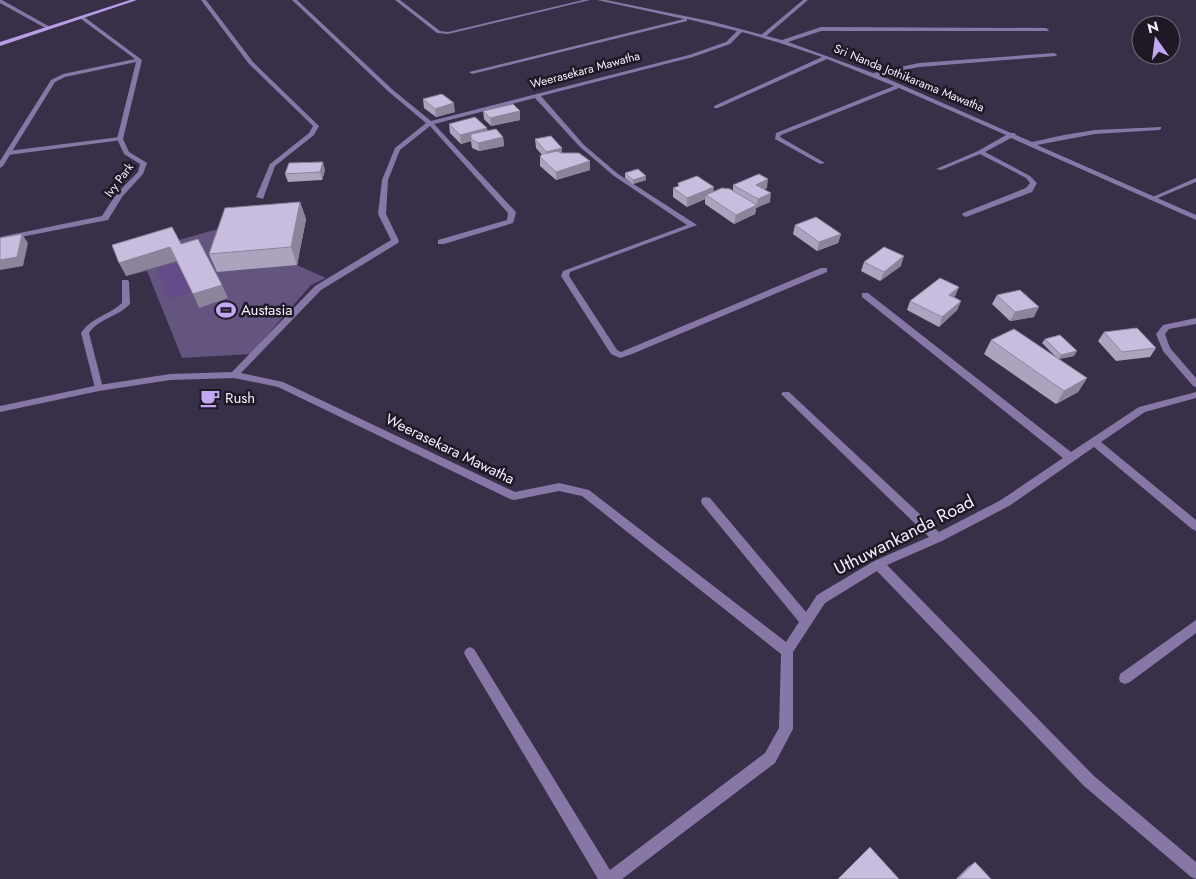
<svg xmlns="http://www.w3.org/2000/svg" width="1196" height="879" font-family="Jost,sans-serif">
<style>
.green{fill:#635480}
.water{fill:#644c8a}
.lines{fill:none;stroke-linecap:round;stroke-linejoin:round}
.service{fill:#8777a6;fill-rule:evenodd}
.minor{fill:#8777a6;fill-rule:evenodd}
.secondary{fill:#b79ce6;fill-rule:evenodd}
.wall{fill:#aca3bf}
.shaded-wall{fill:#8c849b}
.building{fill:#c8bdde;stroke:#8c849b}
.labels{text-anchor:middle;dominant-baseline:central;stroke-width:5;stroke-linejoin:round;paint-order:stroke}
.far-street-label{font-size:12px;fill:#f3eeff;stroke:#1e1925}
.poi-label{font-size:15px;fill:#f3eeff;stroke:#1e1925;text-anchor:start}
.street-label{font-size:15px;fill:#f3eeff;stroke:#1e1925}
.near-street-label{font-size:18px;fill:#f3eeff;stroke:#1e1925}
</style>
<rect width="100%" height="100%" fill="#382f49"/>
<path class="green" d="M306 219 297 265 326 278 311 285 251 354 182 358 147 271 126 276 179 240 232 225Z"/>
<path class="water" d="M178 264 192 292 169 299 156 270Z"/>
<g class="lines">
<path class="service" d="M395 0H400L440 31 448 32 583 0H590L448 34 437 33Z
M803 0H808L765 37H761V35Z
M120 137 122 138V140L8 155 5 153 8 151Z
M1196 178V182L1153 200 1148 199Z
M122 280H128L129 282 130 304C118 317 99 318 89 333L103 388 99 391 95 388 81 333C93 316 108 316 122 303Z"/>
<path class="minor" d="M0 0H2L52 28 47 29 0 3Z
M201 0H206L253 62 319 126 314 135 275 166 263 199 256 197 270 164 309 133 313 126 249 64Z
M292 0H297L393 90 431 121 689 55 726 42 737 31 687 19V21L472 74 469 72 684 19 597 0H606L714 22 782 40 821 27 1046 28 1049 30 1048 31H821L788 42 873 73 919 63 1054 53 1057 55 1056 56 919 67 879 75 1011 133H1015L1016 135 1032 142 1064 135 1095 130 1161 127V129L1159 130 1095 134 1037 145 1196 215V220L1011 138 985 152 1030 176 1037 183 1032 192 966 217 962 215 963 213 1026 188 1030 183 1026 178 980 154 941 170 936 169 978 151 1006 135 899 88 781 135 780 137 825 163 820 164 775 139 776 133 894 86 827 59 718 108H714V106L822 57 780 43 742 32 730 44 693 57 541 96 584 145 618 174 697 225 570 272 569 276 617 350 621 352 821 268H827V272L632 354 620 358 611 354 561 276 563 271 687 225 614 176 580 147 535 98 434 124 515 211 516 213 513 223 444 244H438V240L507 220 508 213 430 126 400 150 388 180 386 214 399 241 398 243 321 290 241 373 283 382 515 492 559 483 589 490 786 642 799 622 702 504 701 501 702 498 706 497 710 498 806 612 817 595 874 561 929 537 783 396 781 394 783 392H789L939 532 1001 500 1063 458 862 297V293H868L1071 452 1139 407 1196 392V398L1145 412 1101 442 1196 520V531L1192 529 1094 447 1009 506 942 541 887 565 1094 776 1196 862V879L1191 877 1084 786 877 571 825 603 793 652V729L775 763 622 879H598L466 657 464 653 466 649 470 647 474 649 610 870 765 753 779 728 781 654 582 496 559 491 514 500 510 499 278 387 234 378 170 380 99 391 0 412V406L99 385 170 374 232 372 315 286 391 240 378 214 382 180 395 148 426 123 389 92Z
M83 16 142 60 123 139 129 152 147 163 143 174 122 197 108 220 0 241V237L102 216 116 194 138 172 140 164 124 154 117 139 136 62 65 77 55 82 3 166 0 168V161L51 80 63 74 135 59 81 19Z
M1196 318V324L1169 329 1165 334 1170 348 1196 378V387L1193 386 1163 351 1156 334 1163 325Z
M1196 620V633L1130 682 1125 684 1120 682 1119 678 1120 674Z"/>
<path class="secondary" d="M130 0H137L0 46V42Z"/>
</g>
<path class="wall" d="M423 99 455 112 436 117 424 108Z
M483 111 520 120 491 126 484 119Z
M449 124 487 128V131L503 137 504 146 479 151 472 148 471 141 461 144 450 133Z
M535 139 562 148V153L590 170 556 180 540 166V157L542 155 536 148Z
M325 170 322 180 288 182 285 174Z
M625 173 646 180 633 184 625 178Z
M678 183 714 191H733V185L767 188 764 189 770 202 756 208 755 214 734 224 705 204V199L687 207 673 197V188L678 187Z
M300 202 306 219 297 265 217 272 209 254Z
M795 225 841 234 838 243 817 251 793 234Z
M864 262 901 266 880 281 861 271Z
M959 287 955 296 954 297 961 301 957 310 939 327 907 310 910 301Z
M997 295 1034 317 1010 321 992 304Z
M1104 332 1156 348 1150 357 1116 361 1098 341Z
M1045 339 1074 356 1059 359 1087 378 1078 392 1056 404 984 354 991 340 1057 358 1042 343Z
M975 862 991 879H956L968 867Z"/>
<path class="shaded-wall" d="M454 103 455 112 436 117 435 109Z
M520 111V120L491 126 490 118Z
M487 128 488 136 471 139V141L461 144 460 135Z
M503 137 504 146 479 151 478 143Z
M562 148V156L547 160 546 152Z
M590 161V170L556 180V172Z
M323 162 325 170 322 180 320 172Z
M646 176V180L633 184V180Z
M768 179 767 188 755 193 756 185Z
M714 187 713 196 706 195 705 199 687 207V198Z
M771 193 770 202 756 208 758 199Z
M300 202 306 219 297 265 291 247Z
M757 205 755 214 734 224 736 215Z
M22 234 28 243 23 266 0 270V260Z
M841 234 838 243 817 251 819 242Z
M170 247 177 261 126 276 119 263Z
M904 256 901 266 880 281 884 272Z
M222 285 228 298 199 308 193 294Z
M959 287 955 296 946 305 949 295Z
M961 301 957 310 939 327 942 317Z
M1039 307 1034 317 1010 321 1015 312Z
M1077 351 1074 356 1058 359 1061 355Z
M1087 378 1078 392 1056 404 1064 391Z"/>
<path class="building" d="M442 94 454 103 435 109 423 99Z
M513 104 520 111 490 118 483 111Z
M475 117 487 128 460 135 449 124Z
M496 129 503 137 478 143 471 139V134Z
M551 136 562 148 546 152 535 139Z
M558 151 560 153H579L590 161 556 172 540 157 542 154Z
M323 162 320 172 285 174 289 163Z
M638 169 646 176 633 180 625 173Z
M759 174 768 179 756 185 771 193 758 199 733 185Z
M697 176 714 187 687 198 673 188 679 186 678 183Z
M722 188 730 189 757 205 736 215 706 195Z
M300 202 291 247 209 254 225 208Z
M816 217 841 234 819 242 795 225Z
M172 227 181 244 198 239 222 285 193 294 170 247 119 263 112 245Z
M22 234 17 257 0 260V238Z
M884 247 904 256 884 272 864 262Z
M940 278 959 287 949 295 961 301 942 317 910 301Z
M1020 290 1039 307 1015 312 997 295Z
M1137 328 1156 348 1122 352 1104 332Z
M1014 329 1087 378 1064 391 991 340Z
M1060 335 1077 351 1061 355 1045 339Z
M870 847 899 879H838Z
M975 862 991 879H958Z"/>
<defs>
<symbol id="stadium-bare" viewBox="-9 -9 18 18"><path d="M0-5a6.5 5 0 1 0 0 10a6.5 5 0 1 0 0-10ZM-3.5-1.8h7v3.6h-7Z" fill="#c2a8f2" stroke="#1e1925" stroke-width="2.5" paint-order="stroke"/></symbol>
<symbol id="cafe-bare" viewBox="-9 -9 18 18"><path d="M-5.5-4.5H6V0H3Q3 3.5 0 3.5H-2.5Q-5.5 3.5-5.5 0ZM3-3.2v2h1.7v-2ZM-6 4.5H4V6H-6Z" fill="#c2a8f2" stroke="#1e1925" stroke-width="2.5" paint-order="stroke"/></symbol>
</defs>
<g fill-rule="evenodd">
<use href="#stadium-bare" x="212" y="296" width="28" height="28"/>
<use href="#cafe-bare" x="196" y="384" width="28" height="28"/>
</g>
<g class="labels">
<g class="far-street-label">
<text transform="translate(585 70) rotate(-15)">Weerasekara Mawatha</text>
<text transform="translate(909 78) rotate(22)">Sri Nanda Jothikarama Mawatha</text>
<text transform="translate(119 180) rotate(-53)">Ivy Park</text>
</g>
<g class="poi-label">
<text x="241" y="310">Austasia</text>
<text x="225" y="398">Rush</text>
</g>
<g class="street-label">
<text transform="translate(450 449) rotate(26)">Weerasekara Mawatha</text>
</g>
<g class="near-street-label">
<text transform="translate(904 535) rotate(-27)">Uthuwankanda Road</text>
</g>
</g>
<g transform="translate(1156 40) rotate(346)"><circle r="24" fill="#1e1925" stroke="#736e7c"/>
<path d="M0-4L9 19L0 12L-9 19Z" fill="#c2a8f2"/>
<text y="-8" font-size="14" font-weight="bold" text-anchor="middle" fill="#f3eeff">N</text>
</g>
</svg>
